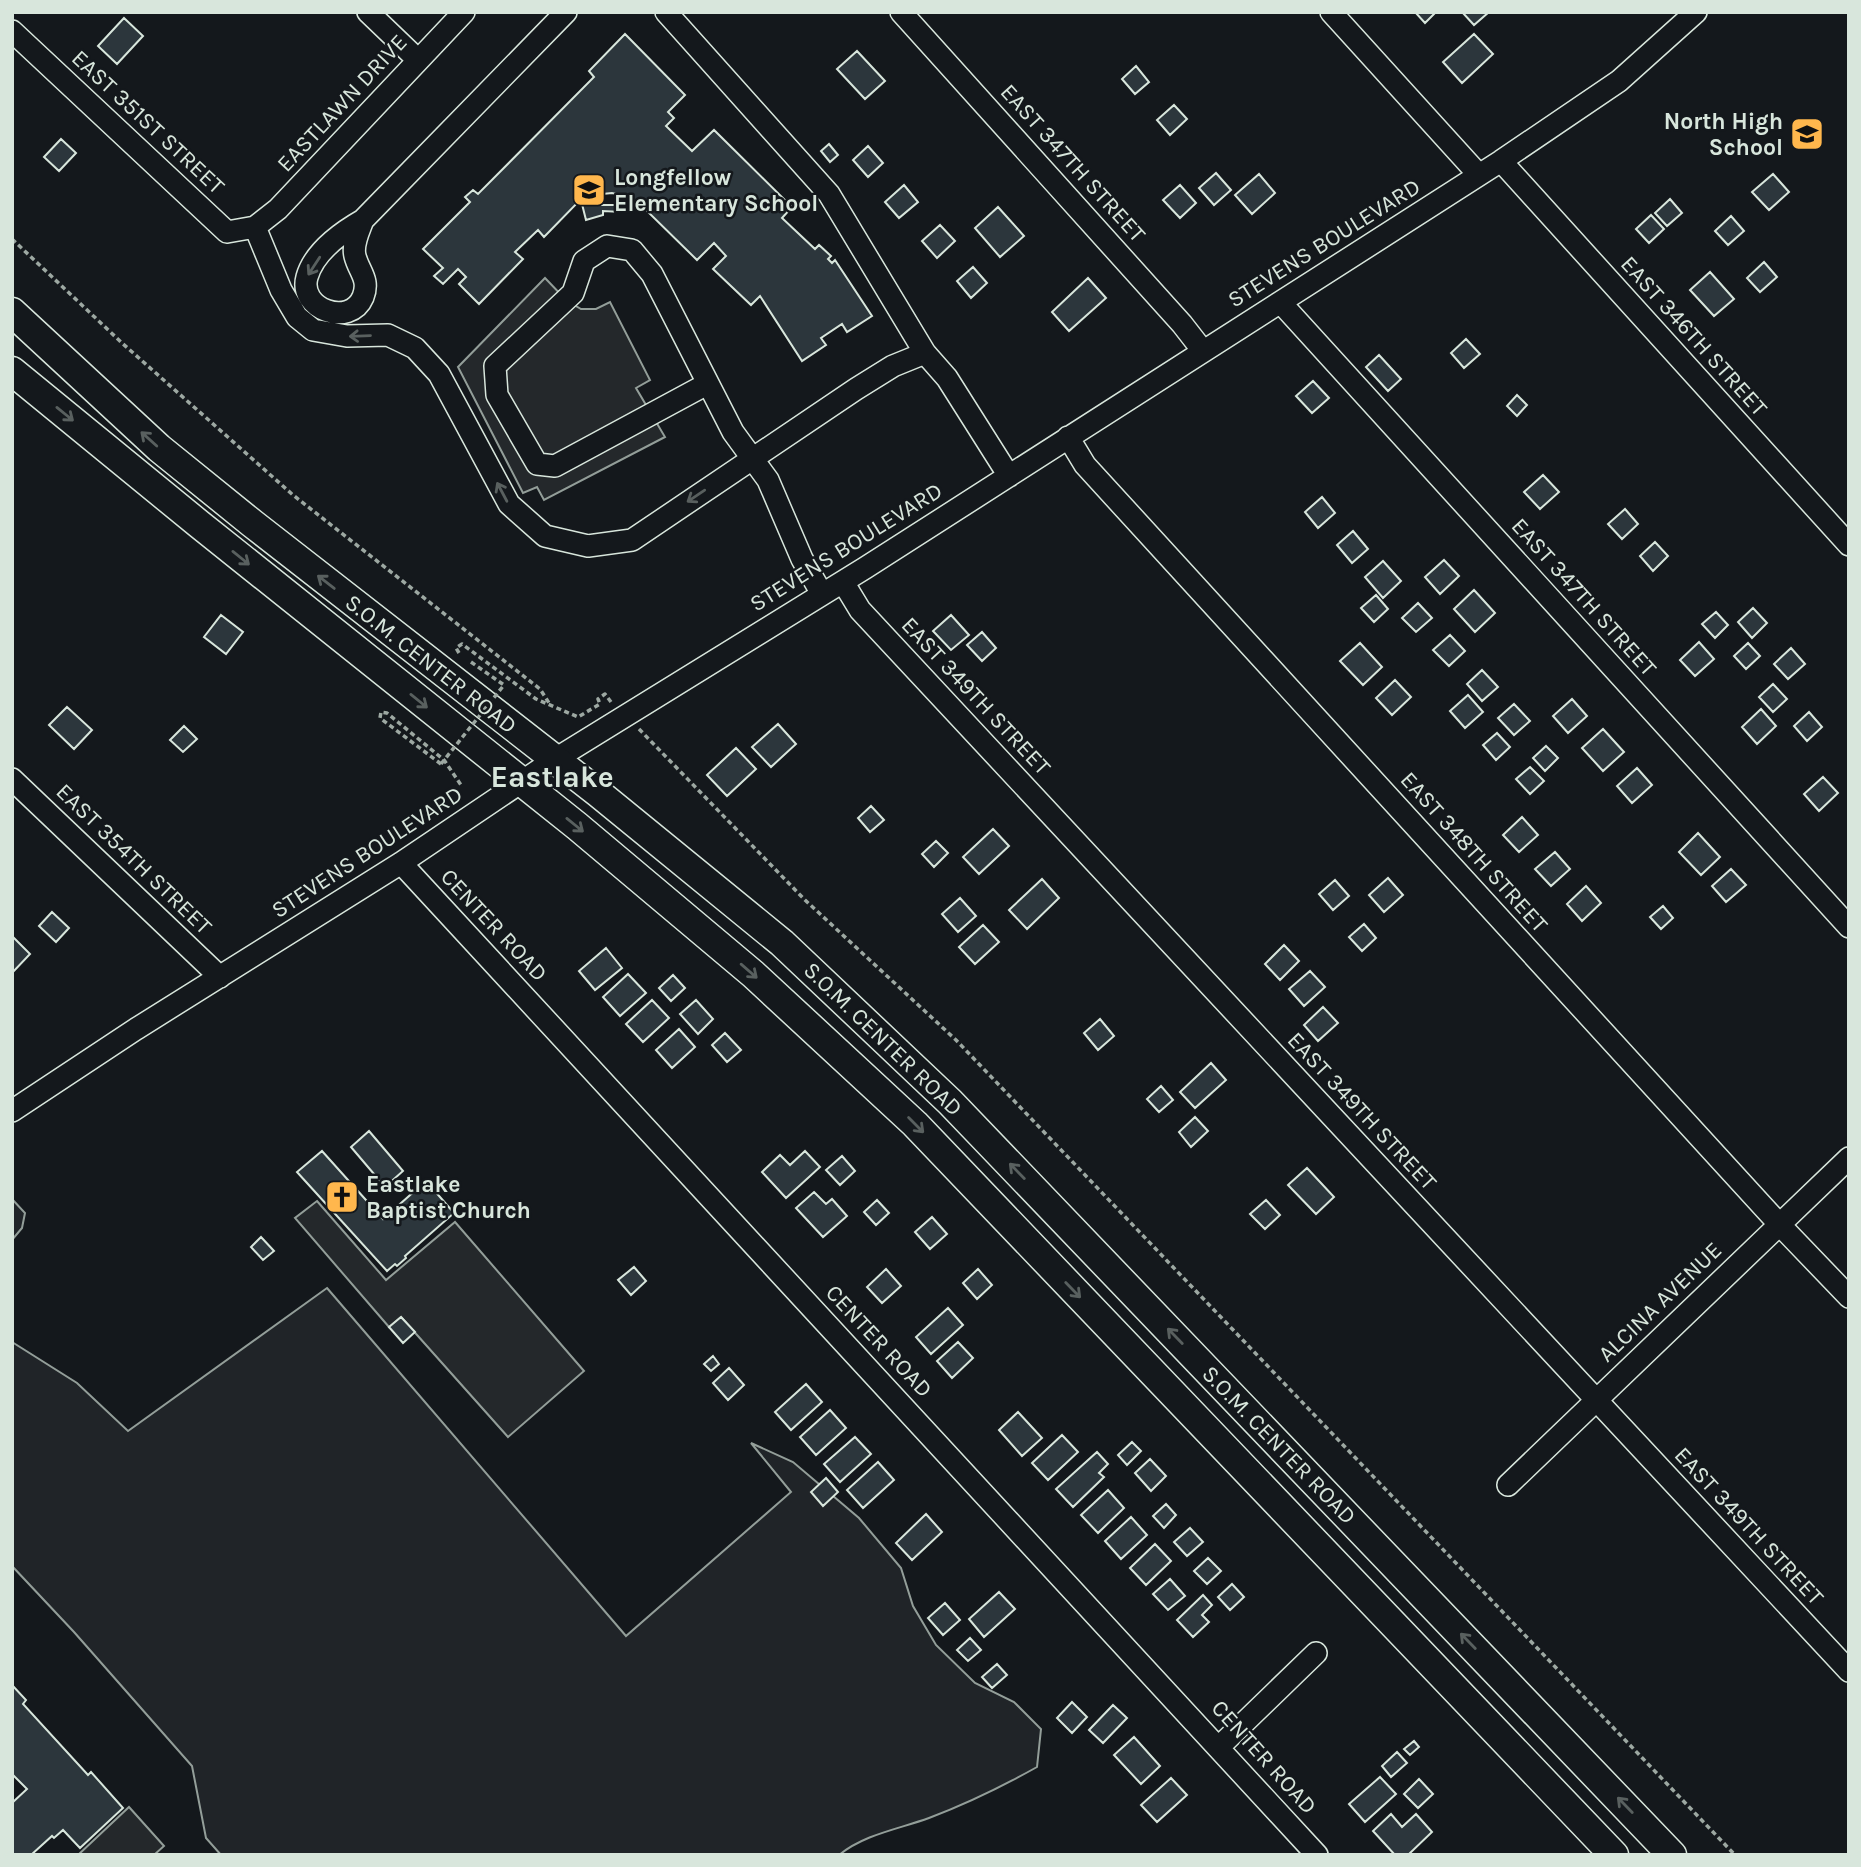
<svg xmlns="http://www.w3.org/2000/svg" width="1861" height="1867" font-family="Karla,sans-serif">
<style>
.green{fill:#202428;stroke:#939e99;stroke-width:2}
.parking{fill:#24282b;stroke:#939e99;stroke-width:2}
.building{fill:#2c363c;stroke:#d8e6dc;stroke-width:2}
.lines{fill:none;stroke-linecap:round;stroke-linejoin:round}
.minor-casing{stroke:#d8e6dc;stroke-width:24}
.major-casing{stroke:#d8e6dc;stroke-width:31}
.path{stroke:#9da8a2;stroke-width:3.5;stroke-dasharray:5 3.5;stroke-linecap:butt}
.minor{stroke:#14181c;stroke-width:21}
.major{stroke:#14181c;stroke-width:28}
.path-bridge{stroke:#9da8a2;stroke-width:3.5;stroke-dasharray:5 3.5;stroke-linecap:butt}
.oneway{stroke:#59605f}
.labels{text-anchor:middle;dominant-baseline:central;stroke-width:5;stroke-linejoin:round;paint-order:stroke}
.street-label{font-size:23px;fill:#d8e6dc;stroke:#14181c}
.poi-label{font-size:23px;font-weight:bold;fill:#d8e6dc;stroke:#14181c;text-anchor:start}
.district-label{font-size:30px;font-weight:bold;fill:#d8e6dc;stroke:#14181c}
</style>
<rect width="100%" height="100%" fill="#14181c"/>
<path class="green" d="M12 1199 25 1213 22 1228 12 1240Z
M327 1288 626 1636 791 1492 751 1443 793 1462 859 1518 901 1568 913 1606 936 1645 975 1683 1014 1702 1041 1729 1037 1767C1003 1786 966 1804 929 1818 899 1829 865 1834 839 1855H221L206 1838 192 1766 74 1632 12 1566V1342L77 1383 128 1431Z"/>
<path class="parking" d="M545 278 566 300 581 309H596L610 302 650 380 636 388 665 437 544 500 537 487 523 493 458 367Z
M317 1201 386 1280 455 1222 584 1371 508 1437 401 1317 389 1327 295 1218Z
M129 1807 164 1846 154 1855H78Z"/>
<path class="building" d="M1415 12H1436L1425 23Z
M1462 12H1489L1474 25Z
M124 18 143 36 117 64 98 46Z
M625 34 685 95 668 112 674 118 666 126 692 151 714 130 792 207 782 218 815 249 819 245 831 256 828 259 832 263 835 260 872 316 847 332 842 324 821 338 826 345 802 361 760 296 751 305 713 269 726 256 714 243 697 260 642 206 628 197 612 193 592 195 580 200 544 237 538 230 515 252 523 259 479 304 459 284 466 277 458 269 443 284 434 276 443 268 423 249 470 202 465 197 473 190 478 194 594 77 589 71Z
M1474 34 1493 54 1462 83 1443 62Z
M857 51 885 81 865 99 837 69Z
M1136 66 1149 82 1135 94 1122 79Z
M1174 105 1187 119 1170 135 1157 120Z
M61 139 76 153 59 171 44 157Z
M829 144 838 155 830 162 821 151Z
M868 146 883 163 868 177 853 160Z
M1216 173 1231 190 1214 205 1199 188Z
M1259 174 1275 193 1252 214 1235 195Z
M1773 174 1789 192 1769 210 1752 192Z
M904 185 918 202 899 218 885 202Z
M1180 185 1196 203 1180 218 1163 200Z
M590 196 593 205H624L622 212 603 211V215L586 220 581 200Z
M1670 199 1682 213 1667 226 1655 213Z
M998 207 1024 236 1000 257 975 228Z
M1651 215 1664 229 1649 243 1636 229Z
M1731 216 1744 231 1728 245 1715 231Z
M940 225 955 241 937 258 922 241Z
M1764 262 1777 277 1760 292 1747 278Z
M973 267 987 283 971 298 957 281Z
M1710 272 1734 299 1714 316 1690 290Z
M1088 278 1106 298 1069 331 1052 312Z
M1466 339 1480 354 1464 368 1451 353Z
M1379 355 1401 379 1388 391 1366 367Z
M1313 381 1329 398 1312 413 1296 396Z
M1517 395 1527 405 1517 416 1507 406Z
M1543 475 1559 492 1540 509 1524 492Z
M1322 497 1335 513 1318 528 1305 512Z
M1625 509 1638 524 1622 539 1608 524Z
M1353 531 1368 549 1352 563 1337 545Z
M1655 542 1668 556 1653 571 1640 556Z
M1444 560 1459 576 1440 594 1425 577Z
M1383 561 1401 581 1383 598 1365 577Z
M1474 590 1495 613 1475 632 1454 609Z
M1376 595 1388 609 1374 622 1361 608Z
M1418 603 1432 618 1416 632 1402 618Z
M1753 608 1767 623 1752 638 1738 622Z
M1716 612 1728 625 1715 638 1702 624Z
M221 615 243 632 226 654 204 637Z
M951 615 969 635 951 650 933 631Z
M982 632 996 648 982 661 967 645Z
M1450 635 1465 651 1449 666 1433 650Z
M1699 642 1714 659 1695 676 1680 660Z
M1360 643 1382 667 1363 685 1340 661Z
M1748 643 1760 656 1746 669 1734 656Z
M1791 648 1805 664 1788 679 1774 664Z
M1482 670 1498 687 1482 701 1467 684Z
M1395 680 1411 697 1392 715 1376 698Z
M1773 684 1787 699 1773 712 1759 697Z
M1468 695 1483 712 1465 728 1450 711Z
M1572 699 1587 716 1568 733 1553 716Z
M1514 704 1530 721 1514 735 1498 718Z
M67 707 92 730 74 749 49 725Z
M1761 709 1776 726 1757 744 1742 727Z
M1809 712 1822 727 1807 741 1794 726Z
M778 724 796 744 771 767 752 747Z
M184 726 197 739 183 752 170 740Z
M1603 729 1624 752 1603 771 1582 748Z
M1497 733 1510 747 1496 760 1483 745Z
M1546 746 1558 758 1545 771 1533 758Z
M736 748 756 769 727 796 707 775Z
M1530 767 1544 781 1530 794 1516 779Z
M1637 768 1652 785 1632 803 1617 786Z
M1823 777 1838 793 1819 811 1804 794Z
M871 806 884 820 870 832 858 818Z
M1522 817 1538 835 1519 852 1503 835Z
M993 829 1009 846 979 874 963 857Z
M1698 833 1720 857 1701 875 1679 852Z
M936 841 948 853 934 867 922 854Z
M1555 852 1570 869 1551 886 1535 869Z
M1731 869 1746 885 1726 902 1712 886Z
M1388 878 1403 895 1384 912 1369 895Z
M1042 879 1059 898 1027 929 1009 910Z
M1335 880 1349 896 1333 910 1319 894Z
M1586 886 1601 903 1582 921 1567 904Z
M960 898 976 916 958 932 942 914Z
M1663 906 1673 918 1661 929 1650 917Z
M52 912 69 928 56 942 39 926Z
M1364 924 1376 938 1362 951 1349 937Z
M983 925 999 942 975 964 959 947Z
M14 938 30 954 12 973V940Z
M1284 945 1299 961 1280 980 1265 964Z
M606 948 622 968 595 990 579 971Z
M1310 971 1325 987 1304 1006 1289 989Z
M628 974 646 993 620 1016 603 997Z
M673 975 685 988 671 1001 659 988Z
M652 1000 669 1018 643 1042 626 1024Z
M696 1000 713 1019 698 1034 680 1014Z
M1323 1007 1338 1023 1318 1041 1304 1025Z
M1100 1019 1114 1036 1098 1050 1084 1033Z
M679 1029 695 1047 672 1068 656 1050Z
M725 1033 741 1050 727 1062 712 1045Z
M1211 1063 1226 1080 1195 1108 1180 1092Z
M1161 1086 1173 1100 1159 1112 1147 1099Z
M1195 1117 1208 1131 1191 1147 1179 1132Z
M369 1131 403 1171 385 1187 351 1147Z
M322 1151 383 1219 426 1181 454 1213 405 1256 406 1258 397 1266 395 1264 387 1271 297 1172Z
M805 1151 820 1167 786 1198 762 1172 780 1155 790 1165Z
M842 1156 855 1171 840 1185 826 1170Z
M1307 1168 1334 1197 1316 1214 1288 1185Z
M814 1192 826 1204 832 1199 847 1216 823 1237 796 1208Z
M877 1200 889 1213 876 1225 864 1212Z
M1266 1200 1280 1215 1265 1229 1250 1214Z
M932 1217 947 1234 930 1249 915 1232Z
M261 1237 274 1251 263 1260 251 1247Z
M634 1267 646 1281 631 1295 618 1280Z
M886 1269 901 1286 882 1303 867 1287Z
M978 1269 992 1285 977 1299 963 1283Z
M948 1308 963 1325 931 1354 916 1337Z
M401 1317 415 1332 403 1343 389 1327Z
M958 1342 973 1358 952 1378 937 1361Z
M713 1356 719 1364 711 1371 704 1364Z
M729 1368 744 1385 728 1400 713 1383Z
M806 1384 822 1402 791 1430 775 1412Z
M830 1410 846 1428 816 1455 800 1437Z
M1018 1412 1042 1438 1022 1456 999 1430Z
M1062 1435 1078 1452 1048 1480 1032 1463Z
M855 1437 871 1454 840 1482 824 1464Z
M1132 1442 1141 1451 1127 1465 1118 1455Z
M1097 1452 1108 1464 1099 1473 1104 1477 1073 1507 1056 1489Z
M1150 1459 1166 1476 1151 1491 1135 1473Z
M878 1462 894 1480 863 1508 847 1490Z
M826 1478 838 1492 823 1506 811 1492Z
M1108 1490 1124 1508 1098 1533 1081 1515Z
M1166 1504 1176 1515 1164 1528 1153 1516Z
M926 1514 942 1532 912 1560 896 1543Z
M1131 1517 1147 1535 1121 1559 1105 1541Z
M1190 1528 1203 1542 1187 1556 1174 1542Z
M1155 1544 1171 1561 1146 1585 1130 1568Z
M1208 1558 1221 1571 1207 1584 1194 1571Z
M1170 1579 1185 1596 1168 1610 1153 1594Z
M1232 1584 1244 1597 1230 1610 1218 1597Z
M999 1592 1015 1609 984 1637 969 1619Z
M1203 1595 1212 1605 1202 1615 1209 1622 1193 1637 1177 1620Z
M945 1603 960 1620 943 1635 928 1618Z
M970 1638 981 1650 968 1661 957 1650Z
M997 1664 1007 1675 992 1688 982 1677Z
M12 1685 26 1700 23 1704 88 1775 91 1772 123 1808 80 1848 63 1830 54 1838 52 1836 31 1855H12V1803L27 1789 12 1774Z
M1072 1702 1087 1717 1072 1733 1057 1718Z
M1113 1705 1127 1718 1103 1743 1089 1730Z
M1134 1737 1160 1766 1141 1784 1114 1755Z
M1414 1741 1419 1747 1410 1755 1404 1749Z
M1397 1752 1407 1763 1391 1777 1382 1766Z
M1380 1777 1396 1794 1365 1822 1349 1804Z
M1171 1778 1187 1795 1157 1822 1141 1805Z
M1419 1779 1433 1794 1418 1808 1404 1794Z
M1391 1814 1402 1827 1416 1814 1432 1832 1408 1855H1395L1373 1831Z"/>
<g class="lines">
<defs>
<path id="minor" d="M368 12 418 60
M666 12 829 194 925 353 947 378 1009 476
M901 12 1182 324 1203 351
M1331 12 1479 175
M12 31 227 232 255 227 278 209 464 12
M1501 161 1849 545
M363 220C359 231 352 244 355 256 359 272 370 279 363 297 350 328 298 309 307 277 314 252 342 232 363 220L566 12
M255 227 281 290 297 317 313 330 347 336 388 335 415 348 439 374 509 504 545 536 588 546 632 540 856 389 893 366 925 353
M1281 303 1849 927
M707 384 555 466 537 464 497 395 495 366 573 293 584 261 607 246 632 250 652 274 733 432 768 480 802 559 822 594
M1068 437 1085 465 1779 1224 1849 1297
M843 582 860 610 1849 1671
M12 779 220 977
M401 863 1317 1855
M12 1111 136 1029 401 863 554 760 865 568 1501 161 1619 81 1696 12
M1508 1485 1849 1158
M1219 1747 1316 1653"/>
<path id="major" d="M12 312 159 448 253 524 597 792 782 943 950 1102 1672 1855
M12 371 199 524 577 826 753 974 915 1124 1614 1855"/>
</defs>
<use href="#minor" class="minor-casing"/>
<use href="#major" class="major-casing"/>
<path class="path" d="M12 239 122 343 293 495 540 689 549 703
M459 653 456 648 462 644 536 699 578 717 600 704 598 699 605 694 611 702
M471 662 504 685
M639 729 805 900 956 1040 1735 1855
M441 764 380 718 381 712 387 713 444 760 461 785"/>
<use href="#minor" class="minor"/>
<use href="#major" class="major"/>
<path class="path-bridge" d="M441 764 504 685"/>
</g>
<defs><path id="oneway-shaft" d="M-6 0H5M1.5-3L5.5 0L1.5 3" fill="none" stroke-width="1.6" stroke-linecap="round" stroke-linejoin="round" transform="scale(1.75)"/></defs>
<g class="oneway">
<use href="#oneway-shaft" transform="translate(314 266) rotate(123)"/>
<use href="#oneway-shaft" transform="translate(360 336) rotate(178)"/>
<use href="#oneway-shaft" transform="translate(65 414) rotate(39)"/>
<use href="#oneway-shaft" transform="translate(149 439) rotate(-138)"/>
<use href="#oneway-shaft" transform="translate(502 492) rotate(-118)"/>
<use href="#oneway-shaft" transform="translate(696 496) rotate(146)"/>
<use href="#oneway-shaft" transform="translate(241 558) rotate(39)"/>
<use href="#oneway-shaft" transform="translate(326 582) rotate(-142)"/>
<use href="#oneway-shaft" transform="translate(419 701) rotate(39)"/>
<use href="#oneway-shaft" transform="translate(575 825) rotate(39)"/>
<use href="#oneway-shaft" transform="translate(749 971) rotate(41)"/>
<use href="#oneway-shaft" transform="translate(916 1125) rotate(45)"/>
<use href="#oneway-shaft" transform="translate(1017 1171) rotate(-134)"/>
<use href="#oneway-shaft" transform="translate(1073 1290) rotate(46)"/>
<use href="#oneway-shaft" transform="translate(1175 1336) rotate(-134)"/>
<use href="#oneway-shaft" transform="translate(1468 1641) rotate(-134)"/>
<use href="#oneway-shaft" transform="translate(1625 1805) rotate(-134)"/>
</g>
<defs>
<symbol id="school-square" viewBox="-11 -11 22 22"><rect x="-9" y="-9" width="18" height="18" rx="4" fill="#ffb74d" stroke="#14181c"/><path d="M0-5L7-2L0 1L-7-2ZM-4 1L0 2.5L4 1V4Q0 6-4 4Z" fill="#111"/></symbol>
<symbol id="church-square" viewBox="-11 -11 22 22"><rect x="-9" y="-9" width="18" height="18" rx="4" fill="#ffb74d" stroke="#14181c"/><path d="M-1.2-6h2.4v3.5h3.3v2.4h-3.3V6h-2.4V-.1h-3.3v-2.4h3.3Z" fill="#111"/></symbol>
</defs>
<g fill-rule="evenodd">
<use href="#school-square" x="1788" y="115" width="38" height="38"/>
<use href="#school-square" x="570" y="171" width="38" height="38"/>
<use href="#church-square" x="323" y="1178" width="38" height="38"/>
</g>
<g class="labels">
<g class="street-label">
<text transform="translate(342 103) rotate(-47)">EASTLAWN DRIVE</text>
<text transform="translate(148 122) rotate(43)">EAST 351ST STREET</text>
<text transform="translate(1073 163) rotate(48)">EAST 347TH STREET</text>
<text transform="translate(1324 243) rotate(-32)">STEVENS BOULEVARD</text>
<text transform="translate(1694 336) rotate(48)">EAST 346TH STREET</text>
<text transform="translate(846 547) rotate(-32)">STEVENS BOULEVARD</text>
<text transform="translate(1584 597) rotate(48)">EAST 347TH STREET</text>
<text transform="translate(431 664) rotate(38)">S.O.M. CENTER ROAD</text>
<text transform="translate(976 696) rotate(47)">EAST 349TH STREET</text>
<text transform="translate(367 852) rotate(-33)">STEVENS BOULEVARD</text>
<text transform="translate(1474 852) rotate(48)">EAST 348TH STREET</text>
<text transform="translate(134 859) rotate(44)">EAST 354TH STREET</text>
<text transform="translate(494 925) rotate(47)">CENTER ROAD</text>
<text transform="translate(883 1039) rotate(44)">S.O.M. CENTER ROAD</text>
<text transform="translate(1362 1111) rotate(47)">EAST 349TH STREET</text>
<text transform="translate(1660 1302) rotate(-44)">ALCINA AVENUE</text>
<text transform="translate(879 1341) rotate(47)">CENTER ROAD</text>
<text transform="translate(1279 1445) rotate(46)">S.O.M. CENTER ROAD</text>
<text transform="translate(1749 1526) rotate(47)">EAST 349TH STREET</text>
<text transform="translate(1264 1757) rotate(48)">CENTER ROAD</text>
</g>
<g class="poi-label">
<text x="1783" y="121" text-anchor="end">North High<tspan x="1783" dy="26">School</tspan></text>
<text x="614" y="177">Longfellow<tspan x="614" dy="26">Elementary School</tspan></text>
<text x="366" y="1184">Eastlake<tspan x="366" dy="26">Baptist Church</tspan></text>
</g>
<g class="district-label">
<text x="552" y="777">Eastlake</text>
</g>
</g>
<rect width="1861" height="1867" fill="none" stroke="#d8e6dc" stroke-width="28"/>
</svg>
